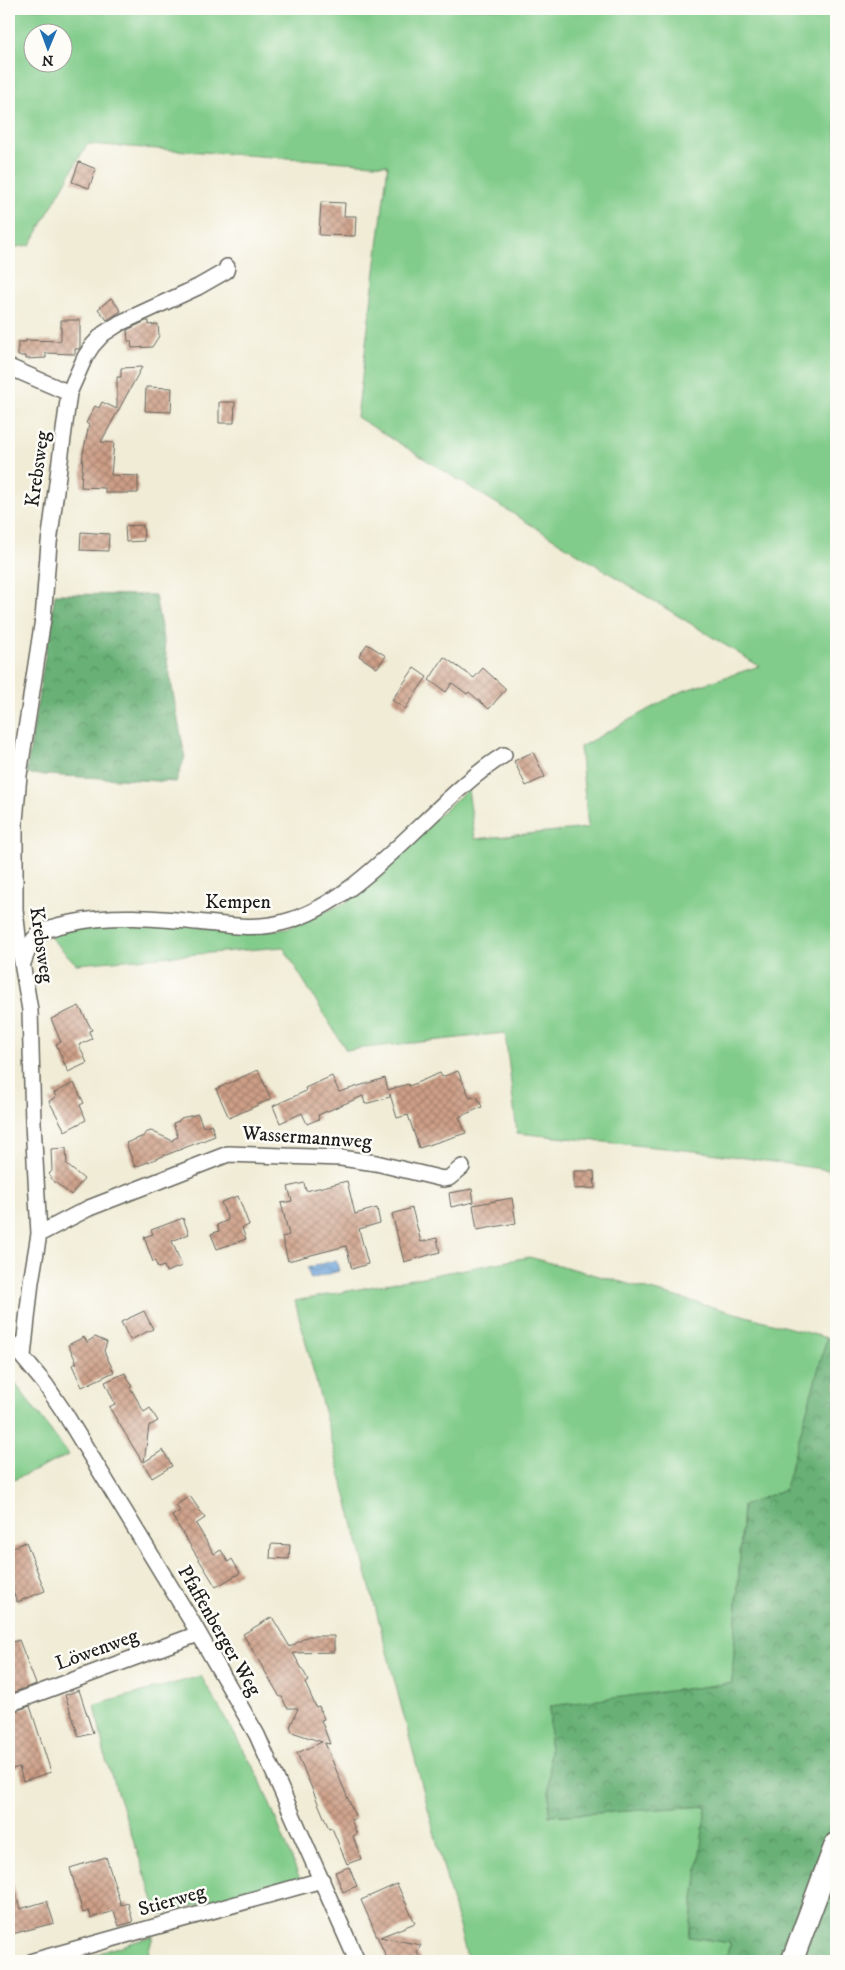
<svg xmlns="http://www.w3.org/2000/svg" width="845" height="1970" font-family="'IM FELL DW Pica',serif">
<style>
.green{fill:#81cc8a;stroke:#4e7453;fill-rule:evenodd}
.forest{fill:url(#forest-crowns);stroke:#426649}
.water{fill:url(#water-waves);stroke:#445e7a}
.building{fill:url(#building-cross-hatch)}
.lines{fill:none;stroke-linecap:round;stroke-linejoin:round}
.street-casing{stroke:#66655d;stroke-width:18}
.secondary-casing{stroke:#66655d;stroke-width:24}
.street{stroke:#fff;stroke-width:15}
.secondary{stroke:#fff;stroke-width:21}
.labels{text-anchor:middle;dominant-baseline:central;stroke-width:5;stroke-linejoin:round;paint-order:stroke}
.street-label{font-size:20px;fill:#1c1c1c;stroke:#fdfcf7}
</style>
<defs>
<pattern id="forest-crowns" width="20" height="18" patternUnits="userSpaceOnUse" patternTransform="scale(1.25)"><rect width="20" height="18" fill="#68b076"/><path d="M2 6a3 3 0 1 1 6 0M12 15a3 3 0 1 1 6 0" fill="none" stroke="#558e60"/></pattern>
<pattern id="water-waves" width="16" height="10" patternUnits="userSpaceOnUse" patternTransform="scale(1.25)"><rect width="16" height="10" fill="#6ba1d8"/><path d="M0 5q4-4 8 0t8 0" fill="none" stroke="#5782ae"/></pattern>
<pattern id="building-cross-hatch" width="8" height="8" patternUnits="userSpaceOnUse" patternTransform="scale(1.25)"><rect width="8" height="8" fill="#cd9f87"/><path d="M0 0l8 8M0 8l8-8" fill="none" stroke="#a6816e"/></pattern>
</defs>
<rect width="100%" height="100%" fill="#fdfcf7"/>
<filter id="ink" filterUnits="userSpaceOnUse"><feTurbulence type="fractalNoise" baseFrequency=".02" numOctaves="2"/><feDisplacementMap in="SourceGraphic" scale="10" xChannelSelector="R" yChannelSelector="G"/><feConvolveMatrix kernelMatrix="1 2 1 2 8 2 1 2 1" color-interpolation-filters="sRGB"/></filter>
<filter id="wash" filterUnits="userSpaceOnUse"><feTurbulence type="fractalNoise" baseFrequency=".0096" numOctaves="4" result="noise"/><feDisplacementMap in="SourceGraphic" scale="20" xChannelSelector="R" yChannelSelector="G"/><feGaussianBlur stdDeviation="1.12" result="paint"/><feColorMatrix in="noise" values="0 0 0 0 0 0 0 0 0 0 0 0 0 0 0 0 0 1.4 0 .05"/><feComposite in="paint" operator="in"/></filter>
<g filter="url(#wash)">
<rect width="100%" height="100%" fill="#f0ecd6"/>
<path class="green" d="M9 9H836V1171L703 1152 517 1133 505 1033 346 1050 283 947 76 964 49 936 82 927 119 921 171 924 254 934 291 927 349 901 385 863 468 789 475 839 588 828 580 747 680 692 759 666 357 417 388 165 87 144 30 245 9 248ZM32 32H62V62H32Z
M529 1257 827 1338 785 1489 743 1506 732 1683 550 1707 549 1816 707 1806 689 1936 730 1943 725 1961H468L295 1301Z
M9 1375 69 1455 9 1482Z
M201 1676 258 1775 300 1879 159 1915 105 1757 95 1705Z
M153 1936 146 1961H74Z"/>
<path class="forest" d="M55 594 155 595 185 757 176 782 26 774Z
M827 1338 836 1341V1696L831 1726 836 1733V1961H801L803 1955 781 1952 778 1961H725L730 1943 689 1937 706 1806 549 1816 550 1706 732 1683 743 1506 785 1489Z"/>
<path class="water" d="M336 1260 339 1271 311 1279 307 1268Z"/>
<g id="blocks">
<path class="building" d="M79 162 96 169 89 188 72 182Z
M321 202 345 203 344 216H356L355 236 319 235Z
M111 298 121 311 107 320 98 309Z
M61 320H80V347L79 349H75V354L46 353V358L26 359V356H18V342H26V340L61 341Z
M146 321H149V325L158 324 159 336 152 347 132 348 131 341H128L127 330Z
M142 367 101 442 114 443 111 475 138 476V493H105V488L81 487 83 453 89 425 86 423 95 406 99 408 102 402 117 409V377H121V368Z
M146 387 172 388 171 412 145 411Z
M219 402H235L234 423H219Z
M143 525 144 541 126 542 125 526Z
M81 532 109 534 108 551 80 550Z
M367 644 386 656 377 668 359 656Z
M444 657 474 678 483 668 506 689 489 709 469 692 467 694 452 683 446 692 429 680Z
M414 668 427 677 405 709 392 700Z
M533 752 545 777 526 786 514 761Z
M79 1006 92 1030 89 1031 92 1039 79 1045 87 1063 68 1072 56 1044 61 1042 51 1019Z
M258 1070 271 1099 229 1118 216 1089Z
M458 1071 470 1098 477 1096 482 1107 459 1117 466 1133 419 1148 408 1115 397 1118 390 1094V1097L365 1104 363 1096 318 1115 319 1119 307 1124 302 1113 280 1123 273 1106 306 1091 305 1088 332 1076 339 1092 385 1078 388 1090 408 1084 409 1086 440 1073 442 1077Z
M74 1083 84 1103 80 1105 86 1120 65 1131 49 1101 56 1097 54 1093Z
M198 1114 203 1127 211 1124 215 1136 135 1167 126 1143 144 1136 145 1133 151 1131 173 1141V1139L178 1137 173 1123 179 1121 181 1118Z
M66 1148 67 1165 84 1179 71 1195 50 1178 51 1176 49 1174 52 1171 51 1149Z
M574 1171H594L595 1188 574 1189Z
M347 1181 355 1214 377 1208 380 1223 359 1229 368 1264 352 1269 346 1246 288 1261 282 1237 289 1235 281 1203 292 1201 288 1187 304 1183 306 1191Z
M472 1189 474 1202 451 1207 449 1193Z
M238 1196 249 1225 242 1228 246 1239 217 1249 211 1234 219 1231 217 1225 228 1220 221 1202Z
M512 1198 516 1223 477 1230 473 1205Z
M412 1208 421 1242 437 1238 440 1252 404 1262 392 1214Z
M183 1218 189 1234 172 1241 182 1266 166 1272 164 1266 158 1268 155 1261 153 1262 144 1237 153 1234 151 1230Z
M144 1311 153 1329 130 1340 121 1322Z
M84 1337 87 1342 95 1337 107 1342 104 1351 114 1372 82 1387 72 1365 77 1363 68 1345Z
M125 1373 132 1386 130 1387 144 1412 150 1408 158 1421 149 1426 144 1462 163 1450 172 1466 152 1478 109 1407 115 1404 105 1382Z
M190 1496 205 1518 196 1524 214 1554 221 1550 228 1562 232 1559 240 1573 216 1587 172 1516 180 1511 176 1505Z
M26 1542 45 1591 17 1602 9 1581V1549Z
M271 1544 290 1545 289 1559 270 1558Z
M272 1617 290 1647 308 1636H334V1652L293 1653 309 1681 305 1683 316 1707 319 1706 324 1719 321 1720 330 1744 325 1743 356 1818 351 1820 357 1834 353 1836 361 1859 347 1864 332 1828 329 1829 297 1753 322 1742 292 1732 290 1727 298 1708H287L282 1697H280L243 1634Z
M19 1640 36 1684 9 1694V1643Z
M79 1690 93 1733 79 1737 65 1695Z
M30 1706 51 1772 23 1781 19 1767 9 1770V1713Z
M106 1857 121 1905 128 1903 133 1922 119 1926 114 1911 91 1918 89 1911 83 1913 70 1868Z
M349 1867 357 1886 343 1892 335 1872Z
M9 1884H13L20 1909 47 1901 54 1923 12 1934 9 1921Z
M397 1884 415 1923 380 1937 421 1945 417 1952 421 1961H388L361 1900Z"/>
</g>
</g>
<g filter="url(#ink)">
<use href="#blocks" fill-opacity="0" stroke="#66655d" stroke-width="1"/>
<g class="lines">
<defs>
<path id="street" d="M9 367 69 393
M23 963C27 953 29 943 37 936 45 928 61 925 71 923 113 914 154 918 196 922 220 924 247 929 271 925 360 911 429 801 504 755
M39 1234 89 1208 228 1154 341 1158 376 1163 443 1179 449 1178 462 1167
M9 1341 45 1384 64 1412 192 1622 257 1735 357 1961
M23 1356 31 1282 39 1234 33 1123 30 1010 19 945 15 910V821L19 775 43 619 49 543 69 393 85 357 92 346 103 334 120 323 198 287 226 271 227 267
M9 1704 198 1634
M33 1961 322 1880"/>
<path id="secondary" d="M792 1961 836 1843"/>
</defs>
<use href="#street" class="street-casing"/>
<use href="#secondary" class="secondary-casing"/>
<use href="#street" class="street"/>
<use href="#secondary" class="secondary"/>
</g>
</g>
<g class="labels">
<g class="street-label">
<text transform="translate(38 469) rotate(-82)">Krebsweg</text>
<text x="238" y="902">Kempen</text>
<text transform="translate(41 945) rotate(82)">Krebsweg</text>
<text transform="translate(307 1138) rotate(4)">Wassermannweg</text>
<text transform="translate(219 1631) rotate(60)">Pfaffenberger Weg</text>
<text transform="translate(97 1650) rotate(-20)">Löwenweg</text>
<text transform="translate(172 1901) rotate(-16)">Stierweg</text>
</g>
</g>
<rect width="845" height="1970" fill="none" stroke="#fdfcf7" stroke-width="30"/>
<g transform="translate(48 48) rotate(181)"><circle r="24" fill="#fdfcf7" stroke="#a3a29f"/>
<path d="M0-4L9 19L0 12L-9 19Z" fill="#1f6fb2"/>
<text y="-8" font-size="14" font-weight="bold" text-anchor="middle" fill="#1c1c1c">N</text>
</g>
</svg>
